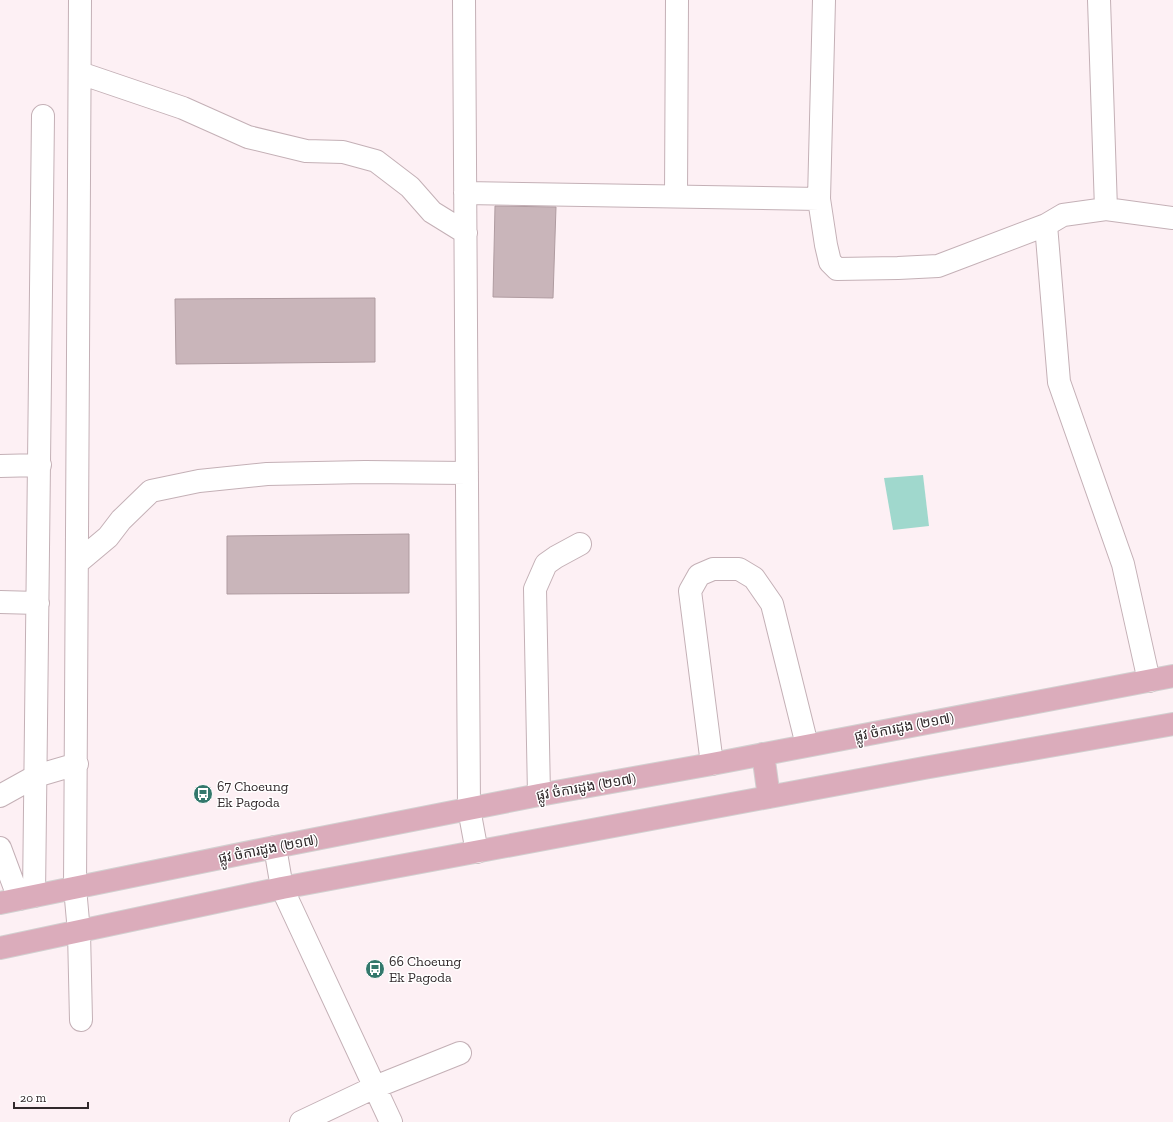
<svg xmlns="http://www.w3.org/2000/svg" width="1173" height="1122" font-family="'Zilla Slab','Noto Sans Khmer',serif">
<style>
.water{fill:#a0d8cd}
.building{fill:#c9b5ba;stroke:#af9ba0}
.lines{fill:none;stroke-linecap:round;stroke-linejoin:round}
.minor-casing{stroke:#c4b0b6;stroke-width:24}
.major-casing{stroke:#d2d0d0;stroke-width:24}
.minor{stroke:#fff;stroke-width:22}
.major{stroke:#dbacbb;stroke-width:22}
.labels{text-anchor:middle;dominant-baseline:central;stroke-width:3;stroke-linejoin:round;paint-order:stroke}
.street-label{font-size:14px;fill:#31292b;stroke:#fff}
.poi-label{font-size:14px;fill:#31292b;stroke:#fff;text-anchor:start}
</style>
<rect width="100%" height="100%" fill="#fdf0f4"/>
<path class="water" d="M923 475 929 526 893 530 884 478Z"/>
<path class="building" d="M495 206 556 207 553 298 493 297Z
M375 298V362L176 364 175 299Z
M409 534V593L227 594V536Z"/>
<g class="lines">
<defs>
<path id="minor" d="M80 0 75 888 79 932 81 1020
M464 0 469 809 477 852
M824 0 819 199 826 245 830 262 837 269 898 268 938 266 1046 225 1063 215 1106 209 1173 218
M1099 0 1106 209
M80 73 183 108 248 137 306 151 343 152 376 161 410 187 432 212 466 233
M465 193 819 199
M676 196 677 0
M1046 225 1059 382 1123 564 1149 681
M0 466 40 465
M77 563 108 537 121 520 151 491 199 481 267 474 365 472 467 473
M0 602 38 603
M712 764 690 591 699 575 713 569H739L754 578 772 604 807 745
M539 795 535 589 546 564 556 557 580 544
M0 796 36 776 77 764
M275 847 282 888 391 1122
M0 848 19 899
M34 896 43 116
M301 1122 375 1087 460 1053"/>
<path id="major" d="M763 754 769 797
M0 903 275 847 539 795 712 764 1173 676
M0 948 282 888 924 768 1173 724"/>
</defs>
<use href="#minor" class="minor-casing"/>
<use href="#major" class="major-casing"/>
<use href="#minor" class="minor"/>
<use href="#major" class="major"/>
</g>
<defs>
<symbol id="bus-disc" viewBox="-11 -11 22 22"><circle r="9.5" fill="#33786c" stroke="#fff"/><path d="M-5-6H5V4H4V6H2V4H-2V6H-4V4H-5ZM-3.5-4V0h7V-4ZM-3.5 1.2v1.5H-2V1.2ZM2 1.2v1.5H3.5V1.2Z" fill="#fff"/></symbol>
</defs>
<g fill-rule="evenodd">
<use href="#bus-disc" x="192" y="783" width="22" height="22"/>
<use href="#bus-disc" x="364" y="958" width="22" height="22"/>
</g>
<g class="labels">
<g class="street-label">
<text transform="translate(904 727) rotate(-11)">ផ្លូវ ចំការដូង (២១៧)</text>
<text transform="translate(586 787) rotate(-10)">ផ្លូវ ចំការដូង (២១៧)</text>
<text transform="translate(268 849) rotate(-11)">ផ្លូវ ចំការដូង (២១៧)</text>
</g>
<g class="poi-label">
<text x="217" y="786">67 Choeung<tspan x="217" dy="16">Ek Pagoda</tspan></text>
<text x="389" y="961">66 Choeung<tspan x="389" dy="16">Ek Pagoda</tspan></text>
</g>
</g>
<path d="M14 1102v6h74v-6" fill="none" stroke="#31292b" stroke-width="2"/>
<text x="20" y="1102" font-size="12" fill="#31292b" stroke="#ffffff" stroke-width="3" paint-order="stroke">20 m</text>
</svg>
